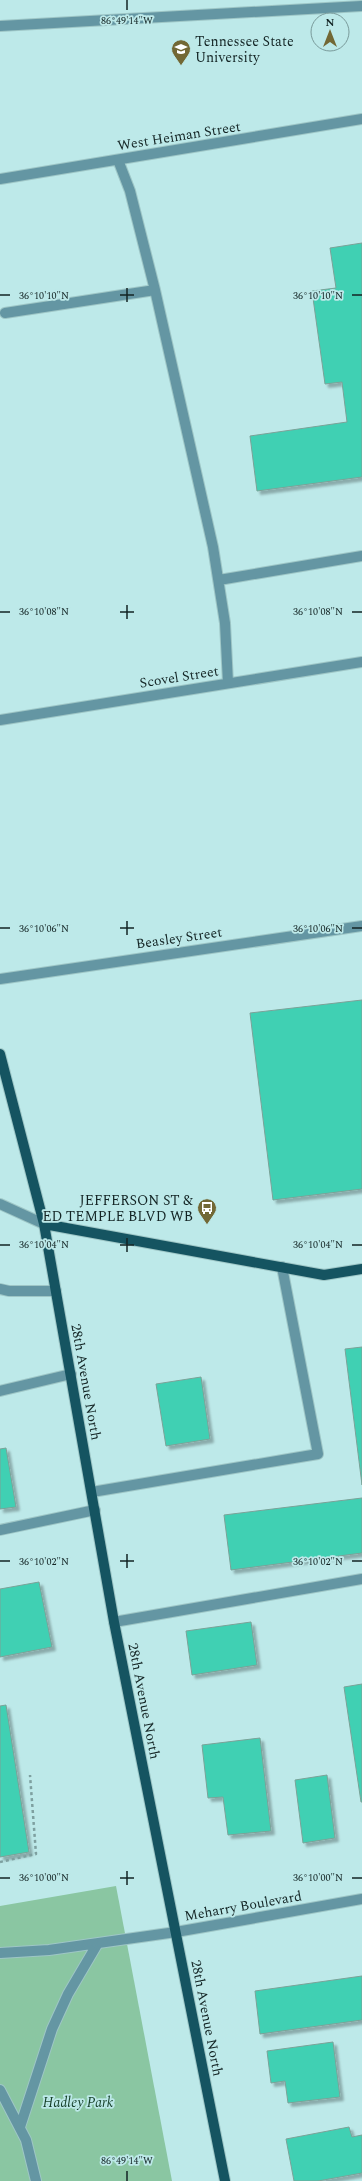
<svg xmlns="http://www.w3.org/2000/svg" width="362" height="2181" font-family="Spectral,serif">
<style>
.green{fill:#8ac6a2}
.building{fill:#40d0b3;stroke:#7ba298;filter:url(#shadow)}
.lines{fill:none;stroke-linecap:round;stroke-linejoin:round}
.minor-casing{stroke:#9ec6c6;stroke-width:12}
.major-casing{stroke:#9ec6c6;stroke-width:12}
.path{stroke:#7ea0a0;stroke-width:2.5;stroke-dasharray:3 3;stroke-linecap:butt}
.minor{stroke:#6496a3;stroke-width:10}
.major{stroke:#155461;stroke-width:10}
.ticks{fill:none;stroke:#132424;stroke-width:1.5}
.labels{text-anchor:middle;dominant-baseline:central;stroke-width:3.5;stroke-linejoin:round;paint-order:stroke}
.poi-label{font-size:14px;fill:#132424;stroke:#bde9e9;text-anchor:start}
.street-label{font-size:14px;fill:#132424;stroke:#bde9e9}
.park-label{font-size:14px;font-style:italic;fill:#143f28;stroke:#bde9e9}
.ticks-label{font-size:10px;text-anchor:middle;fill:#132424;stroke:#bde9e9;stroke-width:3.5;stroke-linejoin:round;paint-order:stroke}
</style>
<defs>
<filter id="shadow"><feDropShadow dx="3.5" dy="3.5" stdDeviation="1" flood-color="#0004"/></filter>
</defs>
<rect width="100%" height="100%" fill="#bde9e9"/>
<path class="green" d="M116 1886 172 2181H0V1906Z"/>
<path class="building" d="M362 243V477L257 491 250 436 347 422 342 382 325 384 312 291 336 288 330 248Z
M362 1000V1189L273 1200 250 1013Z
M362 1347V1485L345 1349Z
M201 1377 210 1439 166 1446 156 1384Z
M6 1448 16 1507 0 1509V1449Z
M362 1498V1553L231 1570 224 1515Z
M39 1582 52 1647 0 1657V1589Z
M251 1622 257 1665 192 1675 186 1631Z
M362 1684V1802H361L344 1687Z
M6 1705 29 1852 0 1857V1706Z
M260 1738 271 1831 228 1835 223 1797 208 1798 202 1745Z
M327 1775 335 1838 303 1843 295 1780Z
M362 1976V2020L260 2034 255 1991Z
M333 2042 340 2097 288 2103 285 2081 271 2083 267 2051Z
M349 2127 352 2137 362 2135V2173L318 2181H294L286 2139Z"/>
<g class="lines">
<defs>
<path id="minor" d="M0 26 362 6
M118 160 130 191 155 290 213 547 225 623 228 683
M0 179 362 119
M5 313 155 290
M219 580 362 556
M0 720 362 662
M0 979 362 926
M0 1204 44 1224
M0 1289 9 1291H56
M0 1391 71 1374
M92 1492 318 1454 282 1267
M0 1530 95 1510
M114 1622 362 1579
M0 1953 49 1950 176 1932 362 1899
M0 2090 26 2140 36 2181
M20 2127 52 2029 68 1994 98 1943"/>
<path id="major" d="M0 1054 44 1224 114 1622 225 2181
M44 1224 324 1275 362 1269"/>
</defs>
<use href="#minor" class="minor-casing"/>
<use href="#major" class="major-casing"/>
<path class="path" d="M0 1862 36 1854 30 1775"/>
<use href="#minor" class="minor"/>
<use href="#major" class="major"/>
</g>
<path class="ticks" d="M127 0V10M127 288V302M0 295H10M120 295H134M352 295H362M127 605V619M0 612H10M120 612H134M352 612H362M127 921V935M0 928H10M120 928H134M352 928H362M127 1238V1252M0 1245H10M120 1245H134M352 1245H362M127 1554V1568M0 1561H10M120 1561H134M352 1561H362M127 1871V1885M0 1878H10M120 1878H134M352 1878H362M127 2171V2181"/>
<defs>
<symbol id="university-pin" viewBox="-11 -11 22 30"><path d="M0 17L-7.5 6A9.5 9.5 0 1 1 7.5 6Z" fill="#726835" stroke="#bde9e9"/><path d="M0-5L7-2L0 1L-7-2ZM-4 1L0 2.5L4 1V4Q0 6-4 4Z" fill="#fff"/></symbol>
<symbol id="bus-pin" viewBox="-11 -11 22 30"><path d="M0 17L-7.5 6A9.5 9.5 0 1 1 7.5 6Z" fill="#726835" stroke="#bde9e9"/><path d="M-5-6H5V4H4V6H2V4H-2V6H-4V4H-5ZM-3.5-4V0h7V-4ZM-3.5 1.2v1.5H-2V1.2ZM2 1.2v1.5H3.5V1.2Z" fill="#fff"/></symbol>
</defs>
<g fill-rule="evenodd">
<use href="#university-pin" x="170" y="38" width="22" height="30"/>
<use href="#bus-pin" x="196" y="1197" width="22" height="30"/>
</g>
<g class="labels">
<g class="poi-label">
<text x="195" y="41">Tennessee State<tspan x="195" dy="16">University</tspan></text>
<text x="193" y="1200" text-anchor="end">JEFFERSON ST &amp;<tspan x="193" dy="16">ED TEMPLE BLVD WB</tspan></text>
</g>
<g class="street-label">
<text transform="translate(179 136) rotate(-9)">West Heiman Street</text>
<text transform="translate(179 677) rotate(-9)">Scovel Street</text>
<text transform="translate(179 938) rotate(-8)">Beasley Street</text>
<text transform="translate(86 1382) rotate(80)">28th Avenue North</text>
<text transform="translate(144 1701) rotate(79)">28th Avenue North</text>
<text transform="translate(243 1906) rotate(-10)">Meharry Boulevard</text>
<text transform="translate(207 2018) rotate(79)">28th Avenue North</text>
</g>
<g class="park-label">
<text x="78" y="2102">Hadley Park</text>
</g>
</g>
<g class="ticks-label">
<text x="127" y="24">86°49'14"W</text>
<text x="44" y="299">36°10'10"N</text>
<text x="318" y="299">36°10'10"N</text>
<text x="44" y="615">36°10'08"N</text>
<text x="318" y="615">36°10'08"N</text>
<text x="44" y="932">36°10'06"N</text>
<text x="318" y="932">36°10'06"N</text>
<text x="44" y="1248">36°10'04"N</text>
<text x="318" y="1248">36°10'04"N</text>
<text x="44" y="1565">36°10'02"N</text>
<text x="318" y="1565">36°10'02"N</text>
<text x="44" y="1881">36°10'00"N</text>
<text x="318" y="1881">36°10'00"N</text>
<text x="127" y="2164">86°49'14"W</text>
</g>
<g transform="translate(330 32)"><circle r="19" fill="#bde9e9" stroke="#799a9a"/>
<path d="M0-3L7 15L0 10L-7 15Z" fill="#726835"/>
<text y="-6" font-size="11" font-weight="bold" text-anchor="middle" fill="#132424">N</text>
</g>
</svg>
